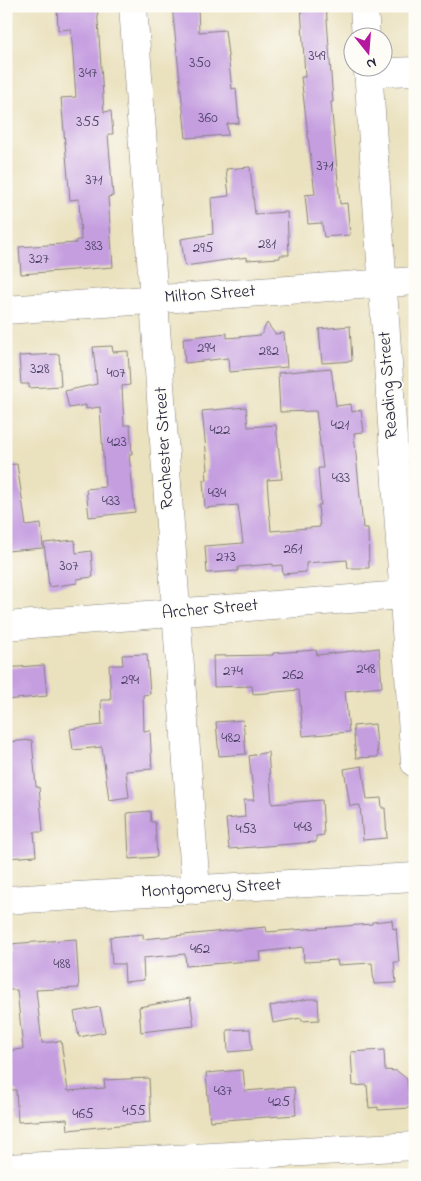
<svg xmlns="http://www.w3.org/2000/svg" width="421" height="1181" font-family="'Indie Flower',sans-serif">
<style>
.building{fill:#c59ee0}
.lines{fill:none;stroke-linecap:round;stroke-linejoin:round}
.minor-casing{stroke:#86827c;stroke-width:29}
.minor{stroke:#fff;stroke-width:28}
.labels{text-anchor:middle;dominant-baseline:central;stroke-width:4;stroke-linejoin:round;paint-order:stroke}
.number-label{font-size:15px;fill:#4b4164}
.street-label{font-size:18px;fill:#22223b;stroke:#fdfcf7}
</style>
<rect width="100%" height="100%" fill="#fdfcf7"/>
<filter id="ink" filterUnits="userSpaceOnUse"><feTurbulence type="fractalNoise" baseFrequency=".02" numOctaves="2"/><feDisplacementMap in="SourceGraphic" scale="10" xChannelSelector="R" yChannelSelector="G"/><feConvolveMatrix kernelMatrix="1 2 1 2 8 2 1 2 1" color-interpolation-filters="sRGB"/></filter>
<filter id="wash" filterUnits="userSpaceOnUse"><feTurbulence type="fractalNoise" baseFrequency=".0096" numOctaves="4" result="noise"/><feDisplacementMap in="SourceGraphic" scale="20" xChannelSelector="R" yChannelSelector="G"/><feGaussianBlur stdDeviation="1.12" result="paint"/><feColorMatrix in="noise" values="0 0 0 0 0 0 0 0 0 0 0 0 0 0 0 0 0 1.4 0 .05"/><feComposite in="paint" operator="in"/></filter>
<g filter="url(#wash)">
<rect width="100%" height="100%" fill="#eae1be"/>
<g id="blocks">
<path class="building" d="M57 6H97L104 112 111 111 113 134H108L113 196 108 197 113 267 21 274 19 247 76 243V240H81L79 199 70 200 61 98 76 97 71 29 58 30Z
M172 6H198L199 32 225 30 232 89 236 88 239 123 227 124 228 135 186 138Z
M301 6H326L333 102H331L340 204 347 203 350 235 324 237 322 223 308 224 305 195 315 194 301 77H305Z
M250 167 255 214 287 212 289 255H280V258L247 260V257L185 266 181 239 213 234 211 198 229 196 226 169Z
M267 323 275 334 284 333 287 367 229 372 228 358 185 363 183 338 227 333V338L261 335Z
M350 326 352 361 322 363 319 329Z
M112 346 113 352 128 351 130 385 122 386 124 425H130L132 454H129L135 512 89 517 86 489 105 487 100 407 86 409V405L69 408 65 391 97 384 93 347Z
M59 354 61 386 29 388V384H21L19 356Z
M331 368 336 406 351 404 352 412 361 410 364 432 354 433 363 528H368L369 568H348L347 560 306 563V572L283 574 282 565 273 566V564L238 567V571L207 573 205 546 243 543 238 505 205 508 203 480H207L206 470H208L202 411 246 407 248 427 276 425 282 479 267 480 271 531 320 527 318 505H321L318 468H323L316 411 280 412 278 373Z
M17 464 26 526 41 524 43 548 6 551V465Z
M75 540 76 553 91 551 93 577 77 579V583L49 587 44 543Z
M379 648 382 687 345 691 349 732 303 736 299 690 253 694 252 686 214 687 213 656 273 655V653L316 650 317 655Z
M147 654 150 694 143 695 144 731 150 730 152 769 126 771 129 797 109 800 102 747 73 750 70 729 102 725 101 700H111L109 665H123L122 655Z
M44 665 47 696 6 700V668Z
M243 720 246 754 219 756 216 722Z
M375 724 378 757 356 758 353 726Z
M32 740 36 787H39L43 832H34L36 856 6 858V742Z
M268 752 272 804 322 800 324 835 316 836V842L229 849 226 819 245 817 244 800H254L249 756Z
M362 766 367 799 381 798 382 808H385L387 838 363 840 360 805 350 806 344 769Z
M150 811 151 822H155L157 857 129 859 127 813Z
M392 920 393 929 396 928 399 962H394L396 983 374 984 372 963 338 965 337 960 304 962 303 947 260 952 261 960 186 966 185 954 143 958 144 980 125 982 124 964H112L110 937 143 934V939L266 927 267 932 372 924V922Z
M76 939 79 988 36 990 42 1043 61 1041 68 1091 105 1088 104 1080 149 1078 151 1122 68 1130 67 1119 18 1122 16 1090H11L9 1059 12 1058V1050L23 1049 17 990H6V952H10L9 944Z
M190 998 194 1026 141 1032 139 1007Z
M308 999H318L319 1020 302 1021 301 1018 273 1023 270 1006Z
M100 1007 105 1032 79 1037 74 1012Z
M250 1029 252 1050 228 1052 227 1030Z
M384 1050 385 1070 397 1071 407 1079 410 1108 378 1110V1107L369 1108 367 1085 353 1086 351 1052Z
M243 1070 245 1091 294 1087 296 1115 210 1121 206 1073Z"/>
</g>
</g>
<g filter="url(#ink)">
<use href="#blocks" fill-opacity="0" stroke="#86827c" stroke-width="1"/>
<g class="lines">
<defs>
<path id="minor" d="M133 6C156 301 173 595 196 890
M364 6 366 38
M368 68 415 763
M368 73 415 71
M6 310 415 281
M6 626 415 594
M6 900 415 877
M6 1168 415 1146"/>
</defs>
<use href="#minor" class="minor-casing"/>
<use href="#minor" class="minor"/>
</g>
</g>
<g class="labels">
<g class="number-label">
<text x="317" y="56">349</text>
<text x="200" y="63">350</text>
<text x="88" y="73">347</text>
<text x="208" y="118">360</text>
<text x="88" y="122">355</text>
<text x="325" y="166">371</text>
<text x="94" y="180">371</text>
<text x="267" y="244">281</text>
<text x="94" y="246">383</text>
<text x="203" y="248">295</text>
<text x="39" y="259">327</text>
<text x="206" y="348">294</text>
<text x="269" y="351">282</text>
<text x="40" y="369">328</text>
<text x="116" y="373">407</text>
<text x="340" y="425">421</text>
<text x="220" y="430">422</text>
<text x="117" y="442">423</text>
<text x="341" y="478">433</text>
<text x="217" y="493">434</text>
<text x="111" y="501">433</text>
<text x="293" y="549">261</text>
<text x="226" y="557">273</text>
<text x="69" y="566">307</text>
<text x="366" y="669">248</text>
<text x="233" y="671">274</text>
<text x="293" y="675">262</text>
<text x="130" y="680">294</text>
<text x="231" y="738">482</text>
<text x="303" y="827">443</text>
<text x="246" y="829">453</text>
<text x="200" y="949">462</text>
<text x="62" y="964">488</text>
<text x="223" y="1091">437</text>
<text x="279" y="1102">425</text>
<text x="134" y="1111">455</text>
<text x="83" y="1114">465</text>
</g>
<g class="street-label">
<text transform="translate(210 295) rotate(-4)">Milton Street</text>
<text transform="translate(389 385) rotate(-94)">Reading Street</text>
<text transform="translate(165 448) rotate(-93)">Rochester Street</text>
<text transform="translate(210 610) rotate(-5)">Archer Street</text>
<text transform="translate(211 889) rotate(-3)">Montgomery Street</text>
</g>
</g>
<rect width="421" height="1181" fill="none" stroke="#fdfcf7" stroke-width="25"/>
<g transform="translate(368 52) rotate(163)"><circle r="24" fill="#fdfcf7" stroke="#a5a5ac"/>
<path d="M0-4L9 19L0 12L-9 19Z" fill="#b5179e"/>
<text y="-8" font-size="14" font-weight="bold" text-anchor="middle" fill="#22223b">N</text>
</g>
</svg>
